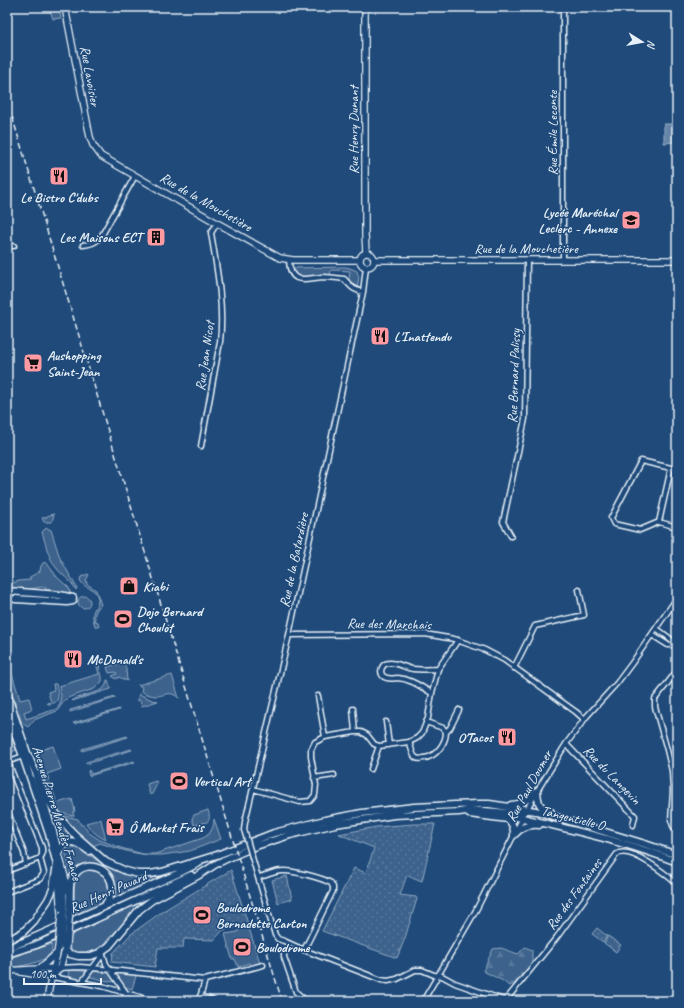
<svg xmlns="http://www.w3.org/2000/svg" width="684" height="1008" font-family="Caveat,sans-serif">
<style>
.grass{fill:#3c628c;stroke:#92aac2}
.forest{fill:url(#forest-firs);stroke:#92aac2}
.park{fill:url(#park-dots);stroke:#92aac2}
.water{fill:#6685a7;stroke:#9ab0c7}
.lines{fill:none;stroke-linecap:round;stroke-linejoin:round}
.primary-tunnel{stroke:#3d638d;stroke-width:6;stroke-dasharray:6 3;stroke-linecap:butt}
.street-casing{stroke:#e8f1f8;stroke-width:7}
.secondary-casing{stroke:#e8f1f8;stroke-width:8}
.primary-casing{stroke:#e8f1f8;stroke-width:9}
.street{stroke:#1f4a7a;stroke-width:4}
.secondary{stroke:#1f4a7a;stroke-width:5.5}
.primary{stroke:#1f4a7a;stroke-width:6}
.rail{stroke:#e8f1f8;stroke-width:1.5;stroke-dasharray:6 3;stroke-linecap:butt}
.street-bridge-casing{stroke:#e8f1f8;stroke-width:7;stroke-linecap:butt}
.secondary-bridge-casing{stroke:#e8f1f8;stroke-width:8;stroke-linecap:butt}
.primary-bridge-casing{stroke:#e8f1f8;stroke-width:9;stroke-linecap:butt}
.street-bridge{stroke:#1f4a7a;stroke-width:4}
.secondary-bridge{stroke:#1f4a7a;stroke-width:5.5}
.primary-bridge{stroke:#1f4a7a;stroke-width:6}
.labels{text-anchor:middle;dominant-baseline:central;stroke-width:3;stroke-linejoin:round;paint-order:stroke}
.street-label{font-size:14px;fill:#e8f1f8;stroke:#1f4a7a}
.poi-label{font-size:14px;font-weight:bold;fill:#e8f1f8;stroke:#1f4a7a;text-anchor:start}
</style>
<defs>
<pattern id="forest-firs" width="22" height="20" patternUnits="userSpaceOnUse"><rect width="22" height="20" fill="#3c628c"/><path d="M5 1l3.5 6h-7zM16 11l3.5 6h-7z" fill="#58799d"/></pattern>
<pattern id="park-dots" width="8" height="8" patternUnits="userSpaceOnUse"><rect width="8" height="8" fill="#3c628c"/><path d="M2 2h.1M6 6h.1" fill="none" stroke="#58799d" stroke-width="1.8" stroke-linecap="round"/></pattern>
</defs>
<rect width="100%" height="100%" fill="#1f4a7a"/>
<filter id="ink" filterUnits="userSpaceOnUse"><feTurbulence type="fractalNoise" baseFrequency=".025" numOctaves="2"/><feDisplacementMap in="SourceGraphic" scale="8" xChannelSelector="R" yChannelSelector="G"/><feConvolveMatrix kernelMatrix="1 2 1 2 8 2 1 2 1" color-interpolation-filters="sRGB"/></filter>
<g filter="url(#ink)">
<path class="grass" d="M49 7H59L61 18 53 19Z
M345 267 350 268 357 271 359 277 357 288H356L350 284 349 278 350 271 331 270 330 276C320 275 304 279 295 274L294 268Z
M47 528 51 530 60 558 77 588 76 590C71 580 65 578 58 570 49 560 46 545 42 532L45 529Z
M46 562 57 577 69 588 70 591 69 594H67L55 590 45 589V587C38 587 34 589 28 589 21 590 14 589 7 589V585L19 581 30 580V577L40 571 41 566 43 563Z
M88 574 89 575 86 580 87 584 96 590 101 605C96 610 94 613 95 621L98 622 99 627 95 626C94 622 92 617 93 613 95 605 102 602 95 592 90 587 83 587 80 580L81 577Z
M78 602a6 6 0 1 1 12 0a6 6 0 1 1-12 0Z
M7 657 20 700 29 698 32 709 24 712 26 719 56 709 61 703 60 702 61 695 59 686 99 674 95 659 97 658 102 677V681L99 685 94 689 70 697 65 700 57 711 34 720 28 727 22 723 7 679Z
M124 662 126 669 127 681 119 677 116 679 112 676 117 674 116 672 109 673 107 667Z
M172 675 179 698C169 690 167 695 157 696 151 696 146 694 141 691L142 687 138 685Z
M107 680H108L111 689 72 701 74 699 102 690 106 685Z
M53 684H56C58 693 62 704 48 704L47 703 51 702 48 692 54 690Z
M139 694 152 700 158 701 142 706 140 700 138 701V697Z
M115 697V698L70 712V710Z
M119 709V710L74 724 73 723Z
M7 724 16 750 13 752 7 736Z
M127 736 128 737 82 751V749Z
M53 746 61 769 47 774 57 803 72 799 75 811 73 812 74 816C68 816 64 812 58 812L53 805 35 752Z
M131 749 132 750 86 764V762Z
M134 761 135 762 89 776 88 771 89 770 91 774Z
M156 781 157 784 152 794 150 795 147 784Z
M208 810C209 815 211 818 207 822L194 825 192 818 194 815Z
M60 815 78 819 81 825H83L89 833 100 840 121 848 143 854H155L203 838C211 834 214 827 214 819L221 839 190 851 162 855H147L130 852 112 847 100 843 93 846 74 831Z
M101 819V820L106 840C98 836 91 831 86 823Z
M58 824H59L73 838 61 841 56 825Z
M73 845C80 847 86 853 92 857 109 870 129 878 151 877L153 881 112 899C112 892 114 883 112 877 110 872 105 868 101 866 89 860 78 865 71 875L64 847Z
M94 869C97 871 102 873 105 875 113 883 109 898 100 904 93 908 82 911 74 914V886L77 875 86 870Z
M148 899 132 914 98 950C88 955 79 957 70 949 69 943 70 939 73 934Z
M248 925 260 963 250 966 249 963 238 967 235 959H232L225 934 238 932 239 927Z
M52 944C52 948 52 951 50 954 42 964 19 966 7 968V959Z
M69 970 84 971 85 974 81 980 68 976Z
M92 971 108 973 114 979 113 982 90 977Z
M116 973 134 975 136 976 132 989 125 987 116 974Z"/>
<path class="forest" d="M525 947 532 950V963L514 984 509 986 503 981 483 971 493 949 501 948 518 954Z"/>
<path class="park" d="M53 514H54L52 522H44L42 518Z
M413 824H435L422 881 407 875 400 895 416 897 417 899 405 938 397 958 322 931 354 868 366 873 374 848 339 834 376 827Z
M231 870 248 924 223 930 214 940 184 939 183 948H158L155 967 112 962 113 953 131 934 163 911Z
M287 876 292 899 278 903 272 880Z
M597 928 607 936 603 942 592 934Z
M608 936 621 945 616 952 604 943Z"/>
<path class="water" d="M664 124H677V142L664 143Z"/>
<g class="lines">
<path class="primary-tunnel" d="M7 599H15"/>
<defs>
<path id="street" d="M563 7V260
M83 245C91 244 96 243 102 235L135 176
M7 246H14
M289 260C290 285 303 279 322 277 329 277 337 278 344 279 352 287 351 289 363 292
M201 446 220 342C224 305 217 269 211 233L217 223
M659 522 671 468 641 461 611 518 614 524 640 530 659 522 677 527
M511 536 503 522 525 419 527 260
M656 628 672 640 674 645 677 648
M289 635 425 634 454 639 485 650 504 660 576 712 584 719
M652 635 668 645H674
M514 668 535 626 584 615 579 590
M677 671 655 699V707L667 750 672 771 673 791 671 820 673 826 677 830
M432 693C421 687 411 679 398 678 394 678 387 680 383 676 379 672 382 663 389 663 397 662 405 668 413 669 421 670 430 669 438 669
M318 696 325 737
M353 709 355 732
M386 722 389 745
M426 722 443 728 446 732
M409 742C411 746 412 754 415 757 417 759 421 759 424 758 436 757 446 743 446 732L450 728 459 710
M566 744 635 816 633 825
M7 762 23 756
M371 769 379 746
M314 778 334 775
M253 789 300 802 310 801 315 795 316 785 311 757V750L315 742 325 737 355 732H361L367 735 374 744 379 746 409 742 417 738 422 733 428 718 432 693 438 669 458 640
M7 810 24 853 26 864
M526 811 537 791 566 744 587 716 617 683 632 663 677 598
M245 833 244 830 245 822 289 635 363 292 366 267
M252 857 275 935 278 939 284 941 304 950 381 980 388 981 397 979 415 970H422L434 975 442 976 455 983 506 1001
M7 871 40 858
M258 877C266 876 274 871 282 871 292 870 322 878 331 883L333 887V891L304 950
M7 892 40 879 44 873 40 858 42 855V848L8 762
M284 951V957L296 992 306 1001
M103 954 106 964 126 993
M58 968 80 967 93 968 205 980 263 965
M52 977 102 986 143 998 151 1001
M82 982 103 954
M200 996 215 1001
M125 1001 126 993
M199 1001 205 980
M423 1001 475 912 523 817
M505 1001 557 937 617 854C631 846 666 874 677 884"/>
<path id="secondary" d="M65 7 90 137 93 145 101 156 217 223 280 258 293 260H360
M365 7V234L366 252
M360 260a7 7 0 1 1 14 0a7 7 0 1 1-14 0Z
M374 260H677
M36 778 53 831 67 885 68 891
M58 877 61 914
M39 969 57 953
M7 971 54 968
M21 972 52 977
M54 975 60 968 66 947
M47 1001C49 983 55 966 58 948"/>
<path id="primary" d="M7 591 60 595 73 598
M15 599 67 602 73 601
M7 694 27 753 48 800 57 815 74 834 106 862 126 871 138 874H150L162 872 217 855 274 833 325 820 362 813 414 807 476 804H489L536 811 645 844 677 855
M7 713 23 756 49 834 63 888 64 911
M537 791C538 803 539 808 551 812
M511 805C522 805 529 798 537 791
M469 814 508 819C513 824 514 828 514 835
M515 817 523 818C575 831 627 842 677 862
M514 835C521 827 529 824 539 825
M70 909C70 902 69 886 71 881 72 878 74 875 76 873 89 858 114 871 112 890 111 896 107 901 104 907
M7 941 23 932 34 921 48 900 53 889 59 851C68 836 78 843 89 851
M63 946 65 950 70 954 78 956H91L99 953 109 946 139 910 152 900 199 875 216 864 224 860 256 846 290 835 335 824 394 815 459 812 472 810 521 814 527 809
M7 948 26 941 177 874 199 863
M7 954 36 945 87 923 191 875"/>
</defs>
<use href="#street" class="street-casing"/>
<use href="#secondary" class="secondary-casing"/>
<use href="#primary" class="primary-casing"/>
<use href="#street" class="street"/>
<use href="#secondary" class="secondary"/>
<use href="#primary" class="primary"/>
<path class="rail" d="M7 100 282 1001"/>
<defs>
<path id="street-bridge" d="M245 833 252 857"/>
<path id="secondary-bridge" d="M67 944 70 909
M58 948 61 916"/>
<path id="primary-bridge" d="M63 946 62 941 64 911"/>
</defs>
<use href="#street-bridge" class="street-bridge-casing"/>
<use href="#secondary-bridge" class="secondary-bridge-casing"/>
<use href="#primary-bridge" class="primary-bridge-casing"/>
<use href="#street-bridge" class="street-bridge"/>
<use href="#secondary-bridge" class="secondary-bridge"/>
<use href="#primary-bridge" class="primary-bridge"/>
</g>
</g>
<defs>
<symbol id="restaurant-square" viewBox="-11 -11 22 22"><rect x="-9" y="-9" width="18" height="18" rx="4" fill="#ff9aa2" stroke="#1f4a7a"/><path d="M-5-6h1v4h1v-4h1v4h1v-4h1v5L-1.5 .5V6h-2V.5L-5-1ZM5-6V6H3V1.5H1.5Q1.5-4 5-6Z" fill="#111"/></symbol>
<symbol id="school-square" viewBox="-11 -11 22 22"><rect x="-9" y="-9" width="18" height="18" rx="4" fill="#ff9aa2" stroke="#1f4a7a"/><path d="M0-5L7-2L0 1L-7-2ZM-4 1L0 2.5L4 1V4Q0 6-4 4Z" fill="#111"/></symbol>
<symbol id="building-square" viewBox="-11 -11 22 22"><rect x="-9" y="-9" width="18" height="18" rx="4" fill="#ff9aa2" stroke="#1f4a7a"/><path d="M-4-6H4V6H1V3H-1V6H-4ZM-2.5-4.3h1.7v1.8h-1.7ZM.8-4.3h1.7v1.8H.8ZM-2.5-1h1.7V.8h-1.7ZM.8-1h1.7V.8H.8Z" fill="#111"/></symbol>
<symbol id="supermarket-square" viewBox="-11 -11 22 22"><rect x="-9" y="-9" width="18" height="18" rx="4" fill="#ff9aa2" stroke="#1f4a7a"/><path d="M-6-5.5h2.5l.6 2H6L4.5 2H-2.5L-4.4-4H-6ZM-1.5 3.2a1.3 1.3 0 1 0 .1 0ZM3 3.2a1.3 1.3 0 1 0 .1 0Z" fill="#111"/></symbol>
<symbol id="shop-square" viewBox="-11 -11 22 22"><rect x="-9" y="-9" width="18" height="18" rx="4" fill="#ff9aa2" stroke="#1f4a7a"/><path d="M-5-2.5h2.3a2.7 3.5 0 0 1 5.4 0H5L5.5 6h-11ZM-1.5-2.5h3a1.5 2.3 0 0 0-3 0Z" fill="#111"/></symbol>
<symbol id="stadium-square" viewBox="-11 -11 22 22"><rect x="-9" y="-9" width="18" height="18" rx="4" fill="#ff9aa2" stroke="#1f4a7a"/><path d="M0-5a6.5 5 0 1 0 0 10a6.5 5 0 1 0 0-10ZM-3.5-1.8h7v3.6h-7Z" fill="#111"/></symbol>
</defs>
<g fill-rule="evenodd">
<use href="#restaurant-square" x="48" y="165" width="22" height="22"/>
<use href="#school-square" x="620" y="209" width="22" height="22"/>
<use href="#building-square" x="145" y="226" width="22" height="22"/>
<use href="#restaurant-square" x="369" y="325" width="22" height="22"/>
<use href="#supermarket-square" x="22" y="352" width="22" height="22"/>
<use href="#shop-square" x="118" y="575" width="22" height="22"/>
<use href="#stadium-square" x="112" y="608" width="22" height="22"/>
<use href="#restaurant-square" x="62" y="648" width="22" height="22"/>
<use href="#restaurant-square" x="496" y="726" width="22" height="22"/>
<use href="#stadium-square" x="168" y="770" width="22" height="22"/>
<use href="#supermarket-square" x="104" y="816" width="22" height="22"/>
<use href="#stadium-square" x="191" y="904" width="22" height="22"/>
<use href="#stadium-square" x="231" y="936" width="22" height="22"/>
</g>
<g class="labels">
<g class="street-label">
<text transform="translate(90 76) rotate(80)">Rue Lavoisier</text>
<text transform="translate(353 130) rotate(-90)">Rue Henry Dunant</text>
<text transform="translate(552 133) rotate(-90)">Rue Émile Leconte</text>
<text transform="translate(206 202) rotate(30)">Rue de la Mouchetière</text>
<text x="526" y="248">Rue de la Mouchetière</text>
<text transform="translate(205 356) rotate(-82)">Rue Jean Nicot</text>
<text transform="translate(514 376) rotate(-88)">Rue Bernard Palissy</text>
<text transform="translate(294 560) rotate(-78)">Rue de la Batardière</text>
<text transform="translate(389 624) rotate(1)">Rue des Marchais</text>
<text transform="translate(612 775) rotate(46)">Rue du Langevin</text>
<text transform="translate(529 786) rotate(-61)">Rue Paul Doumer</text>
<text transform="translate(57 813) rotate(73)">Avenue Pierre Mendès France</text>
<text transform="translate(573 818) rotate(14)">Tangentielle O</text>
<text transform="translate(108 892) rotate(-24)">Rue Henri Pavard</text>
<text transform="translate(574 894) rotate(-54)">Rue des Fontaines</text>
</g>
<g class="poi-label">
<text x="59" y="197" text-anchor="middle">Le Bistro C'dubs</text>
<text x="617" y="212" text-anchor="end">Lycée Maréchal<tspan x="617" dy="16">Leclerc - Annexe</tspan></text>
<text x="142" y="237" text-anchor="end">Les Maisons ECT</text>
<text x="394" y="336">L'Inattendu</text>
<text x="47" y="355">Aushopping<tspan x="47" dy="16">Saint-Jean</tspan></text>
<text x="143" y="586">Kiabi</text>
<text x="137" y="611">Dojo Bernard<tspan x="137" dy="16">Choulot</tspan></text>
<text x="87" y="659">McDonald's</text>
<text x="493" y="737" text-anchor="end">O'Tacos</text>
<text x="193" y="781">Vertical Art</text>
<text x="129" y="827">Ô Market Frais</text>
<text x="216" y="907">Boulodrome<tspan x="216" dy="16">Bernadette Carton</tspan></text>
<text x="256" y="947">Boulodrome</text>
</g>
</g>
<rect width="684" height="1008" fill="none" stroke="#1f4a7a" stroke-width="24"/>
<rect x="12" y="12" width="660" height="984" fill="none" stroke="#e8f1f8" stroke-width="1.5" filter="url(#ink)"/>
<g transform="translate(642 42) rotate(101)" stroke="#1f4a7a" stroke-width="3" paint-order="stroke">
<path d="M0-3L7 15L0 10L-7 15Z" fill="#e8f1f8"/>
<text y="-6" font-size="11" font-weight="bold" text-anchor="middle" fill="#e8f1f8">N</text>
</g>
<path d="M24 978v6h77v-6" fill="none" stroke="#e8f1f8" stroke-width="2"/>
<text x="30" y="978" font-size="12" fill="#e8f1f8" stroke="#1f4a7a" stroke-width="3" paint-order="stroke">100 m</text>
</svg>
